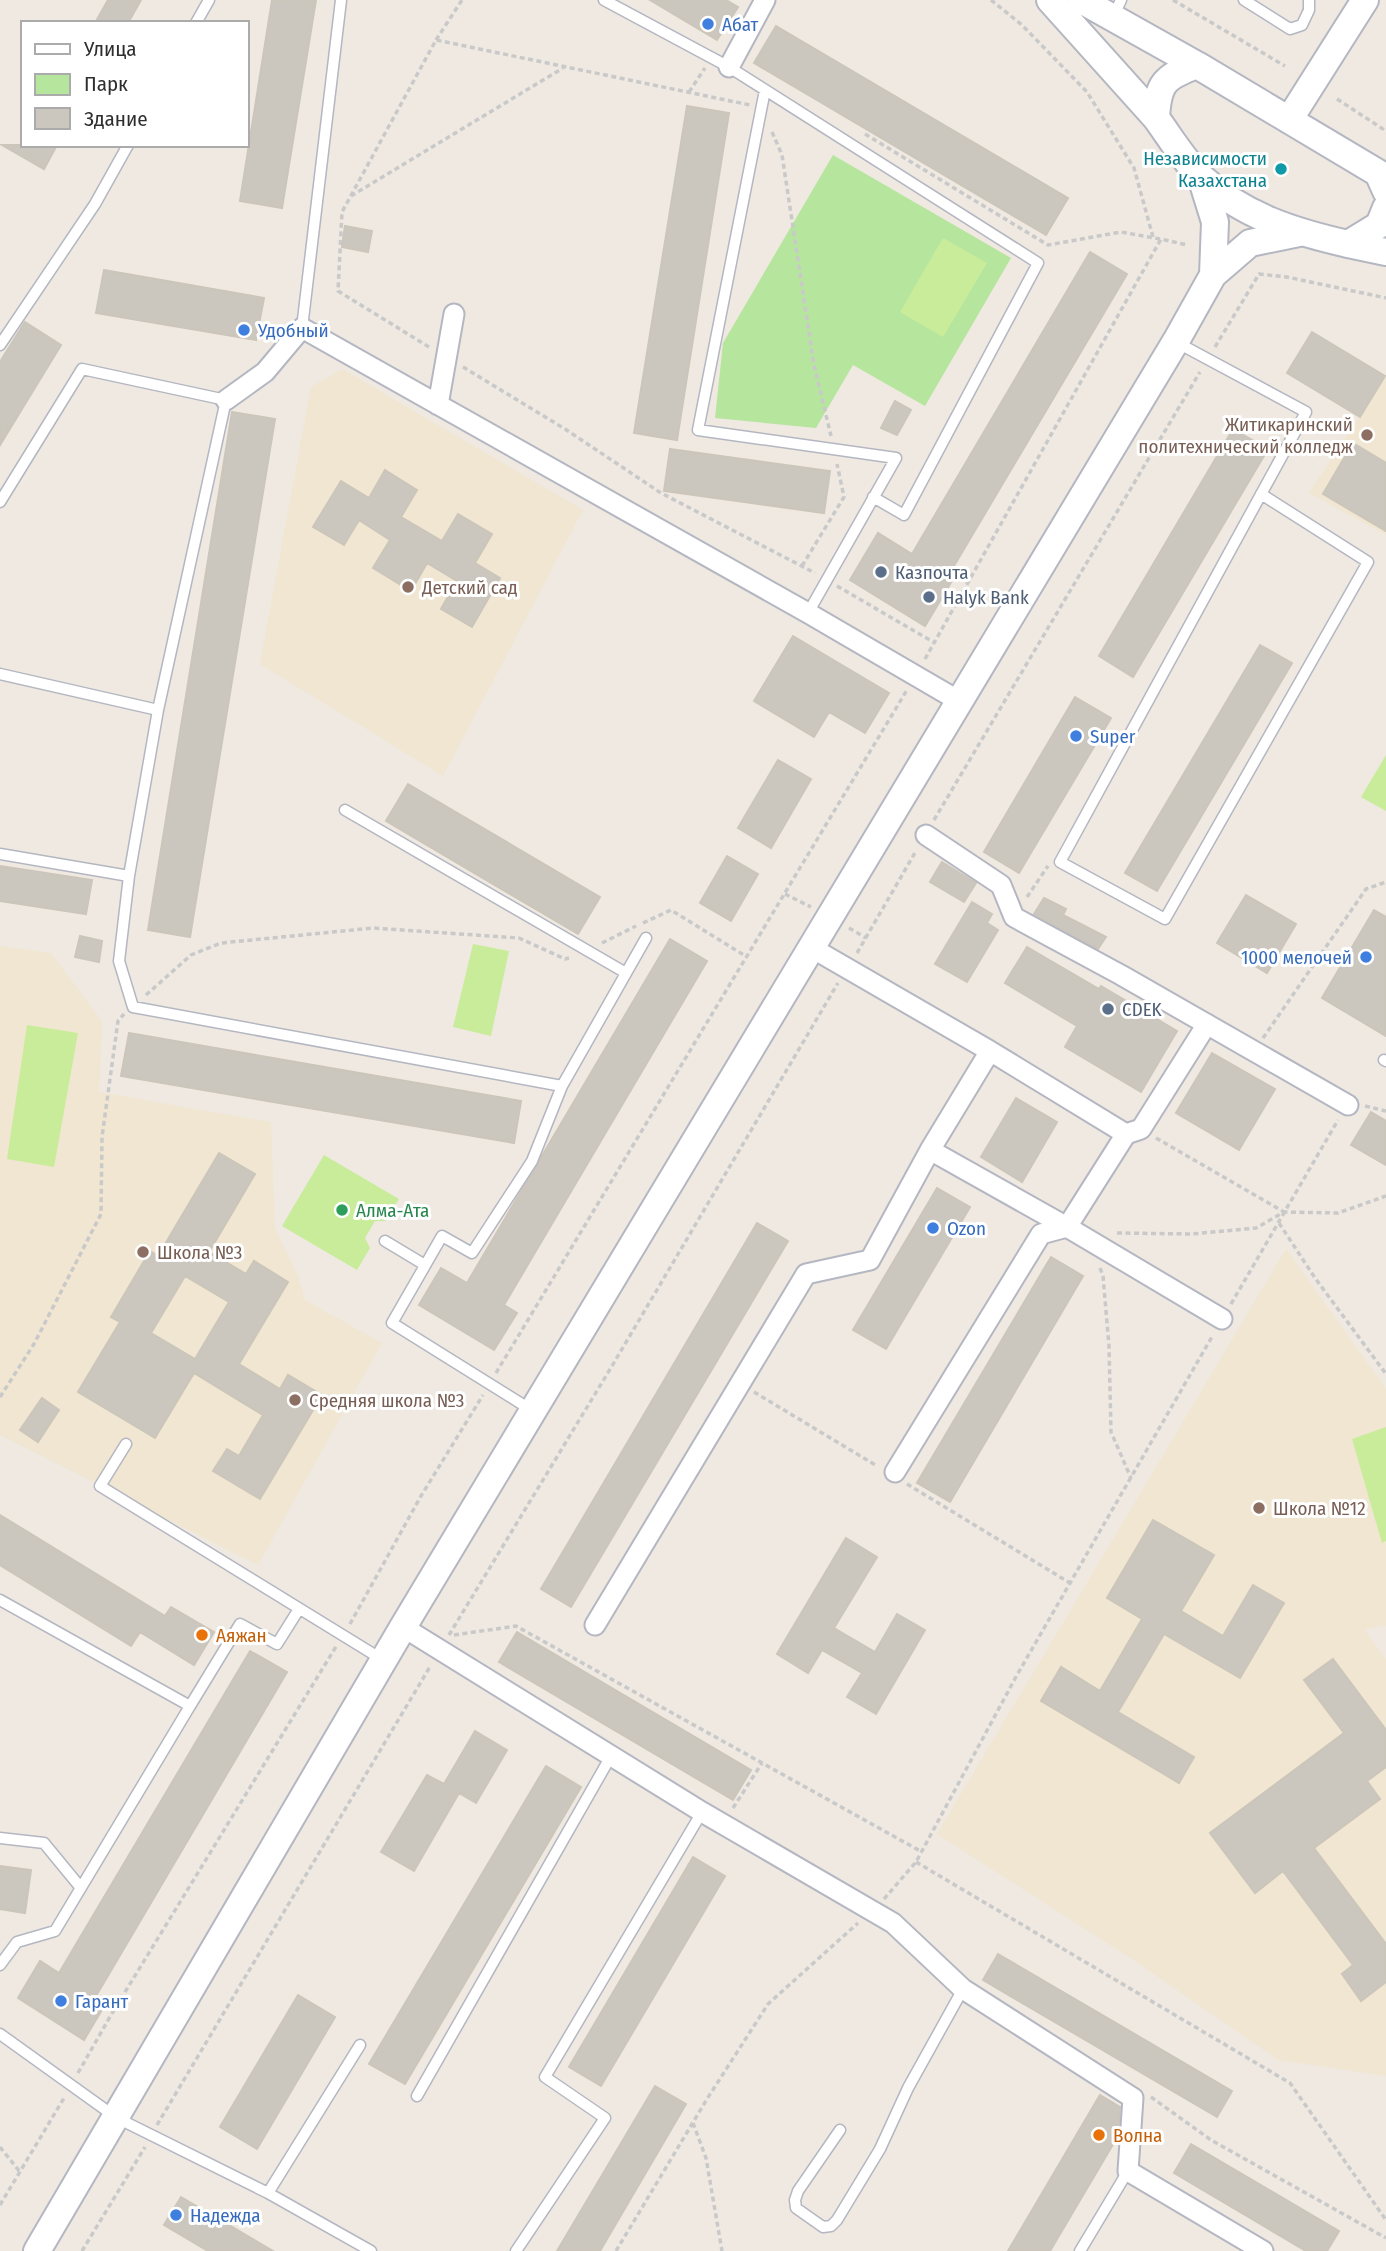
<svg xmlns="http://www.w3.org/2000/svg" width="1386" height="2251" font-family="'Fira Sans Condensed',sans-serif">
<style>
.education{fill:#f0e6d1}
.green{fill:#b6e59e}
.pitch{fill:#c9ec9a}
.building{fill:#cbc7bf;stroke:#cbc5ba;stroke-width:2;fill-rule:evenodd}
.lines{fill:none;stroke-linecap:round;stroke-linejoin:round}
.lane-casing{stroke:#b4b7c1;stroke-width:13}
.street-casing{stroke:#b4b7c1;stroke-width:23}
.secondary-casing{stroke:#b4b7c1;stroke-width:30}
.path{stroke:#c9c9c9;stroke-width:3.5;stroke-dasharray:5 3.5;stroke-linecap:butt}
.lane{stroke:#fff;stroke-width:10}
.street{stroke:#fff;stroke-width:19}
.secondary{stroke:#fff;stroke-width:26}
.shop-dot{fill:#3f7fe0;stroke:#fff;stroke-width:2.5}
.culture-dot{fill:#0f9aa8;stroke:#fff;stroke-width:2.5}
.education-dot{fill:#8d6e63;stroke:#fff;stroke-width:2.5}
.service-dot{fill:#5c6f8a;stroke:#fff;stroke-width:2.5}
.leisure-dot{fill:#2e9e5b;stroke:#fff;stroke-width:2.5}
.food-dot{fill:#e8710a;stroke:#fff;stroke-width:2.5}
.labels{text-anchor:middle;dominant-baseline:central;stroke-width:6;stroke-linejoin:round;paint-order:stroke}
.shop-label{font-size:19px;fill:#366cbe;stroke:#fff;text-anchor:start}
.culture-label{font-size:19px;fill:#0d838f;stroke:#fff;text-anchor:end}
.education-label{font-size:19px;fill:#785e54;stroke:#fff;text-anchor:start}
.service-label{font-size:19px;fill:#4e5e75;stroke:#fff;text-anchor:start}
.leisure-label{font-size:19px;fill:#27864d;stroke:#fff;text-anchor:start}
.food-label{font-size:19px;fill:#c56008;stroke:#fff;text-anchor:start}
</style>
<rect width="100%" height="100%" fill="#efe9e1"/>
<path class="education" d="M342 369 583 510 443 776 260 664 311 387Z
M1386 376V535L1309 493Z
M0 946 51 953 102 1021 99 1092 271 1122 275 1228 298 1276 305 1300 382 1343 258 1565 0 1435Z
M1286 1249 1386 1389V1626L1364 1629 1386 1659V2076L1278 2060 1132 1959 937 1834Z"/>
<path class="green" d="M833 155 1011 258 925 406 853 365 816 428 715 418 723 343Z"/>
<path class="pitch" d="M943 238 987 263 943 337 900 312Z
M1386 755V811L1361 797Z
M473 944 509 951 491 1036 453 1027Z
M27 1025 78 1033 54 1167 7 1159Z
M324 1155 399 1199 385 1221H375L365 1238 370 1248 357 1270 282 1226Z
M1386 1427V1541L1382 1543 1352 1439Z"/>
<path class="building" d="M108 0H141L128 23H95Z
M272 0H316L282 208 240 201Z
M650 0H726L738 7 717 40Z
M776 26 1068 198 1046 235 754 63Z
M687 106 729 113 677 440 634 433Z
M2 145H57L44 169Z
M345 226 372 231 368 252 342 247Z
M1090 252 1127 274 948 576 953 579 925 626 850 580 878 533 912 554Z
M104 270 264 298 256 340 96 313Z
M25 322 61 345 0 445V362Z
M1312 332 1385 376 1360 417 1287 373Z
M895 401 911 410 897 435 881 428Z
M232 412 275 419 190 937 148 930Z
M1233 429 1268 449 1133 677 1099 656Z
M1353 443 1386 463V531L1323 494Z
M670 449 830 471 824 513 664 491Z
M385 470 417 490 401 517 442 541 458 514 492 534 475 563 500 578 472 627 441 609 457 581 427 563 411 591 373 568 390 540 359 520 344 545 313 527 341 481 369 498Z
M793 636 889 693 865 733 829 712 814 737 754 701Z
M1260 645 1292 663 1157 891 1125 873Z
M1075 697 1111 718 1019 873 984 852Z
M778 760 811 779 771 848 738 828Z
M408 784 600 897 578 934 386 821Z
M727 856 758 874 731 921 700 903Z
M942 862 976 883 964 902 930 882Z
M0 866 92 880 86 914 0 901Z
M1246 895 1296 924 1267 973 1217 943Z
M1044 898 1066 909 1063 915 1106 937 1098 949 1034 914Z
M972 902 992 914 987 923 998 930 967 982 935 964Z
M1374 910 1386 917V1036L1322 998Z
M80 936 102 941 99 962 75 957Z
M670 939 707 961 504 1305 517 1313 494 1350 419 1305 441 1268 467 1283Z
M1027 947 1099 989 1101 986 1177 1031 1141 1092 1065 1047 1077 1026 1005 983Z
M129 1033 521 1101 514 1143 121 1076Z
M1212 1053 1275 1089 1239 1150 1176 1113Z
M1016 1098 1057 1122 1022 1182 981 1157Z
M1371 1112 1386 1121V1165L1351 1145Z
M219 1153 255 1174 209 1252 246 1274 254 1261 288 1282 239 1364 280 1389 288 1375 322 1395 260 1499 213 1471 227 1449 239 1456 263 1415 194 1373 155 1438 78 1392 120 1322 111 1317 150 1251 158 1256ZM185 1276 229 1302 195 1359 151 1333Z
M937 1188 970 1207 886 1349 853 1330Z
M757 1223 788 1241 571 1607 541 1589Z
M1051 1257 1083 1276 950 1502 917 1483Z
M42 1398 59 1410 38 1442 20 1430Z
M0 1515 165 1616 171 1607 214 1632 194 1665 140 1632 131 1646 0 1565Z
M1153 1520 1214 1555 1181 1611 1223 1636 1253 1585 1284 1603 1240 1678 1164 1634 1118 1712 1194 1757 1179 1783 1041 1701 1061 1667 1100 1691 1142 1619 1107 1598Z
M846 1538 877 1557 834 1628 875 1652 897 1614 925 1630 876 1714 847 1697 862 1673 822 1650 808 1673 777 1654Z
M517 1632 751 1770 733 1800 499 1662Z
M250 1651 287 1672 96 1996 106 2003 84 2040 18 1998 40 1961 59 1973Z
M1333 1659 1386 1730V1767L1367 1781 1380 1799 1314 1848 1386 1944V1982L1361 2001 1342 1974 1353 1965 1283 1871 1255 1893 1210 1833 1344 1733 1304 1680Z
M475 1731 507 1750 476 1803 459 1793 414 1871 381 1852 427 1775 444 1784Z
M546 1766 581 1787 405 2084 369 2064Z
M693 1857 725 1876 601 2086 569 2067Z
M0 1866 31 1870 25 1913 0 1909Z
M998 1954 1232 2091 1217 2117 983 1980Z
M298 1995 335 2017 257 2149 220 2127Z
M655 2086 686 2104 600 2251H557Z
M1100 2095 1120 2107 1118 2136 1102 2163 1050 2251H1008Z
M1191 2144 1339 2231 1327 2251H1306L1174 2173Z
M181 2197 273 2251H208L164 2225Z"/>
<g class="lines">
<defs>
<path id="lane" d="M604 0 729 67 1038 263 904 515 873 497
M1244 0 1290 29 1302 25 1309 10V0
M1113 17 1121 0
M196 23 209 0
M765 90 698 430 896 458 808 613
M302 328 341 0
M1176 342 1306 412 1060 862 1165 919 1368 562 1261 494
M0 345 95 204 128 145
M0 502 82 369 226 400 158 710 129 876 119 961 133 1007 562 1086 532 1161 472 1253 442 1236 392 1323 533 1411
M0 674 158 710
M345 810 626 973
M0 854 129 876
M1384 1060 1386 1061
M562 1086 646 938
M385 1241 425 1265
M126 1444 100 1486 383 1660
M0 1600 190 1706 55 1931 17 1942 0 1965
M190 1706 240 1624 277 1644 299 1609
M0 1838 44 1843 81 1888
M0 2034 117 2118 268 2193 371 2251
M417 2096 611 1756
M840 2130 798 2191 795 2200 796 2208 823 2227 831 2226 837 2220 880 2149 908 2088 963 1989
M268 2193 360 2045
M516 2251 605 2118 545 2077 702 1812
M1080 2251 1128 2171"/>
<path id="street" d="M729 67 765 0
M226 400 265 372 302 328 808 613 959 701
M438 405 454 314
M926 835 1001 885 1014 917 1121 975 1348 1105
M1126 1134 1141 1129 1207 1024
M930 1150 1067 1227 1222 1319
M895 1472 1041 1234 1067 1227 1126 1134 990 1051
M595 1625 806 1274 870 1260 930 1150 990 1051 812 948
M403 1627 702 1812 893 1923 963 1989 1133 2098 1128 2171 1263 2251"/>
<path id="secondary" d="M1050 0 1156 118
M1081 0 1197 65
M1289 120 1365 0
M1201 177 1215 222 1213 275
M1386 191 1378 173 1197 65C1164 77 1158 83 1156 118 1170 137 1184 161 1202 178 1243 216 1295 232 1348 244L1379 225 1386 208
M1348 244 1386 252
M37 2251 403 1627 1176 341 1213 275 1250 243 1299 233"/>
</defs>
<use href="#lane" class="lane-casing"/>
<use href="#street" class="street-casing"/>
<use href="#secondary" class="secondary-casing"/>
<path class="path" d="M991 0 1022 25 1087 92 1134 168 1153 237
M1173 0 1285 66
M436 40 462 0
M689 92 705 68
M1337 99 1386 131
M772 132 782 155 814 365 831 436
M865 134 1048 245 1121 232 1160 239
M351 196 563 68
M429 347 338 291 342 212 436 40 750 105
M1215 347 1259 274 1287 277 1386 298
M463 367 565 429 661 493 815 573
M802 566 844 497 837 464
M837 586 935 643
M925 659 1161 239 1187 245
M934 820 1200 372
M785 894 811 907
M1027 897 1048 866
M643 923 671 910 747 957
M849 928 866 938
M602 943 636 926
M857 953 916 851
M146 995 191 955 221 943 373 928 519 938 565 959 569 958
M1263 1038 1366 889 1386 882
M1365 1106 1386 1111
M1156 1138 1284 1212
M1279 1223 1315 1278 1386 1374
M1117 1233 1192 1234 1256 1228 1284 1212 1338 1213 1386 1196
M1100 1268 1103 1276 1109 1346 1111 1432 1131 1478
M1231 1304 1338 1120
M496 1373 907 690
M754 1392 877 1466
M0 1397 34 1344 101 1214 102 1137 118 1021 124 1014
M907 1484 1070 1583
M350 1624 421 1496 483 1395
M449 1635 612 1366 838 983
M454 1635 516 1626 922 1852
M733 1808 762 1763
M916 1862 1290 2083 1386 2220
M884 1899 916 1862 1017 1675 1213 1335
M78 2073 111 2015 337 1645
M1151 2097 1211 2140 1386 2238
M693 2123 706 2158 722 2251
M157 2125 431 1665
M0 2147 20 2172
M0 2205 64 2098
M82 2251 145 2147
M616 2251 707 2099 768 2004 858 1923"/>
<use href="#lane" class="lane"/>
<use href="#street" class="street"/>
<use href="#secondary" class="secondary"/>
</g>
<g class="shop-dot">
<circle cx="708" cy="24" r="7"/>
<circle cx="244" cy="330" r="7"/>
<circle cx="1076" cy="736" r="7"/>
<circle cx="1366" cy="957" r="7"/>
<circle cx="933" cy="1228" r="7"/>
<circle cx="61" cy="2001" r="7"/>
<circle cx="176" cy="2215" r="7"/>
</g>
<circle class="culture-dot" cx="1281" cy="169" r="7"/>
<g class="education-dot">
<circle cx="1367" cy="435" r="7"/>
<circle cx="408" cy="587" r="7"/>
<circle cx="143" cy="1252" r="7"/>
<circle cx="295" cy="1400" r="7"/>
<circle cx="1259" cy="1508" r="7"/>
</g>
<g class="service-dot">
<circle cx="881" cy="572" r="7"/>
<circle cx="929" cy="597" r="7"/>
<circle cx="1108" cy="1009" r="7"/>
</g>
<circle class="leisure-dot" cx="342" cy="1210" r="7"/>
<g class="food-dot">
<circle cx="202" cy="1635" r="7"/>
<circle cx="1099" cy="2135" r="7"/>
</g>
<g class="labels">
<g class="shop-label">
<text x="722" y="24">Абат</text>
<text x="258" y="330">Удобный</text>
<text x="1090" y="736">Super</text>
<text x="1352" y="957" text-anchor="end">1000 мелочей</text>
<text x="947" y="1228">Ozon</text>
<text x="75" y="2001">Гарант</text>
<text x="190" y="2215">Надежда</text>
</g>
<g class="culture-label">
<text x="1267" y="158">Независимости<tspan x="1267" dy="22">Казахстана</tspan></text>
</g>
<g class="education-label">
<text x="1353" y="424" text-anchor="end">Житикаринский<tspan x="1353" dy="22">политехнический колледж</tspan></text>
<text x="422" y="587">Детский сад</text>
<text x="157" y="1252">Школа №3</text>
<text x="309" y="1400">Средняя школа №3</text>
<text x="1273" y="1508">Школа №12</text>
</g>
<g class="service-label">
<text x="895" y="572">Казпочта</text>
<text x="943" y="597">Halyk Bank</text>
<text x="1122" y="1009">CDEK</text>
</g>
<g class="leisure-label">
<text x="356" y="1210">Алма-Ата</text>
</g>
<g class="food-label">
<text x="216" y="1635">Аяжан</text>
<text x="1113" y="2135">Волна</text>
</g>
</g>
<rect x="21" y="21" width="228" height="126" fill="#ffffff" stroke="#ababab" stroke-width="2"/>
<rect x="35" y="44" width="35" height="10" fill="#ffffff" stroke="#ababab" stroke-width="2"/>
<text x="84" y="56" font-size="21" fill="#2e2e2e">Улица</text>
<rect x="35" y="74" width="35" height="21" fill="#b6e59e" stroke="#ababab" stroke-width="2"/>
<text x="84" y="91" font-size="21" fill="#2e2e2e">Парк</text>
<rect x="35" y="108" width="35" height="21" fill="#cbc7bf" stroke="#ababab" stroke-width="2"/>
<text x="84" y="126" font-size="21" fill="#2e2e2e">Здание</text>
</svg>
